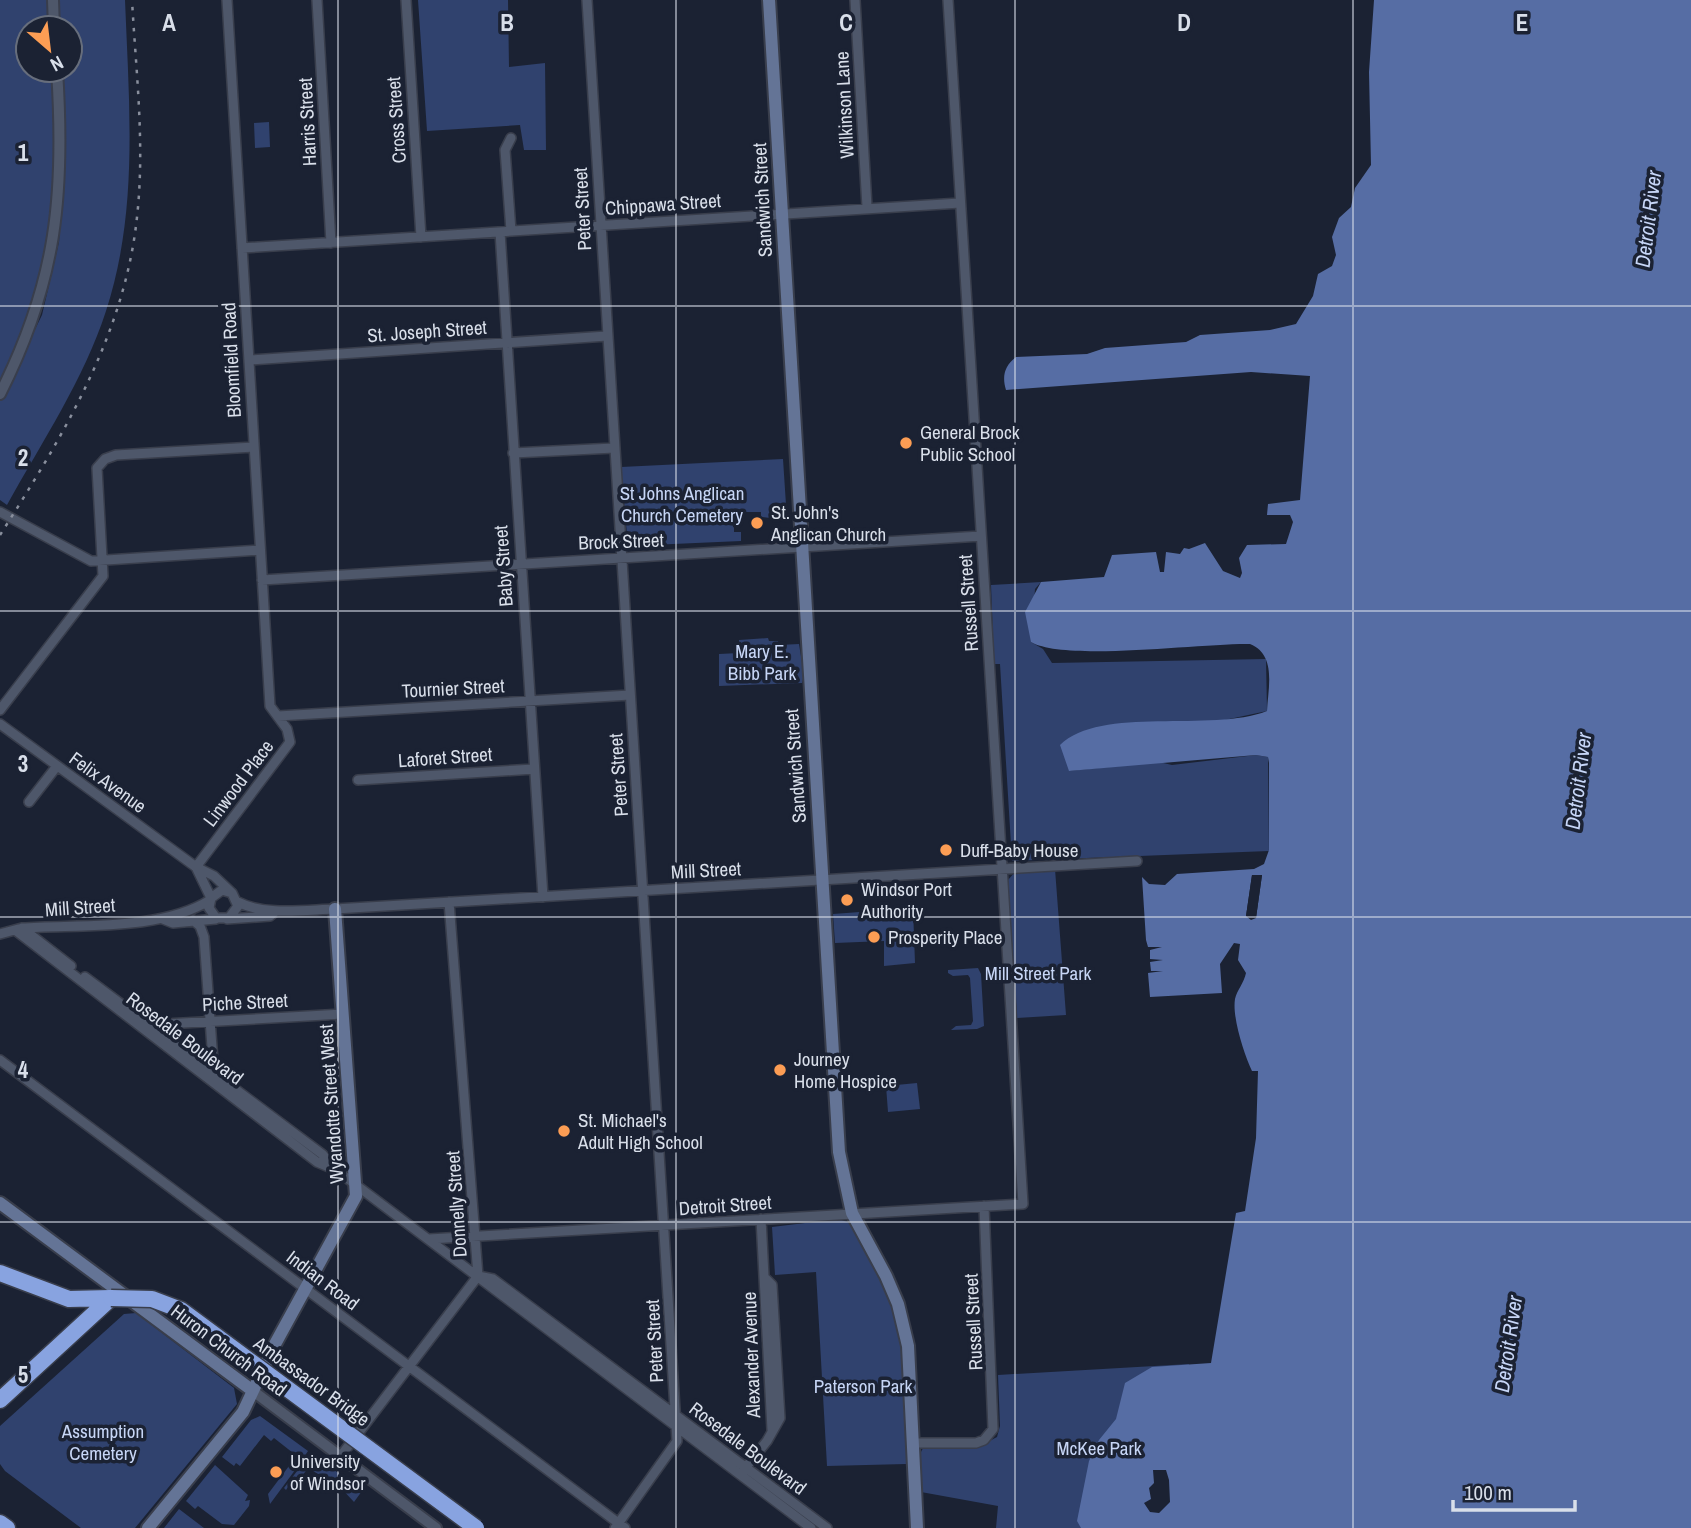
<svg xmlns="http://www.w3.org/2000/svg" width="1691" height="1528" font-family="'Archivo Narrow',sans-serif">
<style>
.green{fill:#30426e}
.water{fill:#566da4;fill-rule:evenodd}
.pier{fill:#1b2233}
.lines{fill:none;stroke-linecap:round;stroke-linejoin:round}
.minor-casing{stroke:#393e4c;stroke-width:12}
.tertiary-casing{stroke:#393e4c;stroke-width:14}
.secondary-casing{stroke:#393e4c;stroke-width:16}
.trunk-casing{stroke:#393e4c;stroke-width:19}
.minor{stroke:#4e576a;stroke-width:9}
.tertiary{stroke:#4e576a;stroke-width:10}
.secondary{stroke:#647496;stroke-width:12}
.trunk{stroke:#88a3e0;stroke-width:16}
.rail{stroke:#898f9d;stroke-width:2.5;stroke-dasharray:3.5 7;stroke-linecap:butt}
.trunk-bridge-casing{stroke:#393e4c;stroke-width:19;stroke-linecap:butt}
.trunk-bridge{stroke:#88a3e0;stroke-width:16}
.grid{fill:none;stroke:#d9dfea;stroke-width:2;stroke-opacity:0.55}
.poi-dot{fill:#fc9d54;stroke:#1b2233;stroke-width:2.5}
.labels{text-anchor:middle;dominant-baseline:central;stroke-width:7;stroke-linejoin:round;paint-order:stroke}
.street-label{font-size:19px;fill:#d9dfea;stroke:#1b2233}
.poi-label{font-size:19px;fill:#d9dfea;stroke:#1b2233;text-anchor:start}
.park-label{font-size:19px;fill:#c7d6f6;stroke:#1b2233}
.water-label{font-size:21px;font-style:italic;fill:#c7d6f7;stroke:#1b2233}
.grid-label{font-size:23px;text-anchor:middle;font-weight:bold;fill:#d9dfea;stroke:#1b2233;stroke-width:7;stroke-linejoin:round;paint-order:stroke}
</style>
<rect width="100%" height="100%" fill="#1b2233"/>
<path class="green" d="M0 0H48L49 28H28V70H51C57 191 55 270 0 381Z
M58 0H125C129 104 139 210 106 311 84 379 42 442 7 505L0 500V401L42 315 59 242 65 139 62 70H70V28H59Z
M418 0H508L509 67 545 63 546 150H524L520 125 427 131Z
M269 122 270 147 255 148 254 123Z
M783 459 787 520 761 517V512H742L740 520 734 521V532H741V541L628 546 621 467Z
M1041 582 1035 589 1031 642 1043 649 1052 663 1266 659 1267 711 1220 721 1154 722 1069 771 1159 762 1172 765 1256 755 1268 757 1269 851 1012 861 1000 664H994L991 585Z
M768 638 769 641H778L779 645 799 644 804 675 802 683 719 686V654L739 653V640Z
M1055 869 1066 1015 1017 1018 1008 880 1015 872Z
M913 908 915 963 884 966V941L835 943 833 914Z
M978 968 981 974 984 1026 977 1029 951 1030 956 1026 971 1025 973 1021 970 978 968 975 953 976 948 973V970Z
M917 1083 920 1109 888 1112 886 1086Z
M838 1219 850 1223C862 1250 880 1273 890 1301 909 1351 906 1410 906 1464L827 1466 816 1272 775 1275 772 1227Z
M136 1313 234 1388 237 1404 135 1528H81L5 1471 0 1464V1426L124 1314Z
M1189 1364 1159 1528H996L998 1506 921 1492 919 1456 923 1448 978 1447 997 1437 1000 1426 998 1375Z
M260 1416 308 1451 302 1460 274 1438 271 1441 264 1435 240 1466 236 1463 234 1466 222 1457 251 1420Z
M311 1453 320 1459 311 1470 308 1468 297 1483 293 1480 286 1490 284 1488Z
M295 1458 301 1462 270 1504 268 1494Z
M321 1460 362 1491 354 1502 340 1487 313 1471Z
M215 1465 248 1495 245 1501 250 1500 249 1506 234 1525 222 1524 198 1506 195 1509 186 1501Z
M179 1509 204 1528H164Z"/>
<path class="water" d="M1374 0H1691V1528H1081L1077 1521 1089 1461 1099 1440 1116 1419 1125 1383 1152 1367 1211 1363 1236 1213 1245 1211 1256 1138 1258 1071H1252C1244 1054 1232 1017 1235 999 1237 990 1244 983 1246 973L1238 960 1240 944 1234 943 1220 964 1222 993 1150 997 1148 973 1163 971H1151L1150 962 1163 960 1150 959V950L1162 947H1148L1146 940 1142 877 1149 884 1165 885 1177 874 1254 869 1264 864 1269 850V763L1268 757 1256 755 1069 771 1060 745C1101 705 1211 733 1267 711 1268 688 1277 655 1250 644 1202 643 1065 662 1031 642L1025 612 1041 582 1104 577 1112 555 1156 552 1160 572H1164L1166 552 1180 554 1184 548 1189 549 1205 543 1223 571 1240 578 1242 573 1239 558 1247 545 1286 544 1293 522 1290 515H1267L1268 504 1300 500 1310 376 1251 372 1006 390C1002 377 1004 366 1016 357L1087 354 1105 348 1186 342 1200 335 1270 330 1296 324 1313 296 1318 274 1332 266 1336 255 1332 237 1339 218 1351 207 1355 188 1371 165 1369 72ZM1252 875H1262L1256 918 1246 916Z"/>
<path class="pier" d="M1252 875H1262L1256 918 1251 920 1246 916Z
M1153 1470H1166L1169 1480 1170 1502 1159 1513 1150 1512 1144 1503 1151 1499 1149 1488 1154 1483Z"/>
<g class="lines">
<defs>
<path id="minor" d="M317 0 331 243
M406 0 421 237
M587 0 677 1441 615 1528
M855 0 867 207
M511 231 505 150 511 138
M500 232 543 897
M242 248 960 203
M249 360 607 336
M513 453 614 448
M0 512 91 561 260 550
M262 580 981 536
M0 710 103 576 97 468 105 459 116 455 254 447
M278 716 630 695
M0 724 196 867 214 876 232 893 238 906 229 918H216L209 908 211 898 222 890 232 893
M358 780 534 769
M29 802 57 766
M196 867 290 742 287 729 270 706 227 0
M196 867 211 898
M238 902C265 916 304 910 335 909L1137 861
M163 919 173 923 216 919
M227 919 270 916 276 911
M193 920 200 926 204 937 213 1061 208 1072
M22 928 71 966
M15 930 317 1162 336 1170 372 1197 811 1528
M0 934 22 928C79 924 161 931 210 900
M85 977 322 1154 335 1169
M156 1033 165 1024 343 1014
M0 1060 625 1528
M761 1219 772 1430
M429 1239 1023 1204 948 0
M478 1276 493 1279 827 1528
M912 1443H976L984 1440 993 1429 984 1206
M340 1457 478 1276 449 902
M742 1472 767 1441 780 1418 772 1285 766 1279"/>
<path id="tertiary" d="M53 0 54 28
M0 394C57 281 65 194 57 70
M253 1391 436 1528"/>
<path id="secondary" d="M769 0 839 1152 852 1213 886 1276 898 1304 908 1346 917 1528
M0 1203 253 1391
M148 1528 243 1412 274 1346 356 1196 335 909"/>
<path id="trunk" d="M0 1273 69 1299 111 1298
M0 1400 111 1298
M0 1523 7 1528"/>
</defs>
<use href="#minor" class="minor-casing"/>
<use href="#tertiary" class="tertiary-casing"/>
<use href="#secondary" class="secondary-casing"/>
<use href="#trunk" class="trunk-casing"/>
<use href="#minor" class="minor"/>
<use href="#tertiary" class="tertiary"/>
<use href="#secondary" class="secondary"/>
<use href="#trunk" class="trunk"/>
<path class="rail" d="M0 535C62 438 125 334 137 217 145 145 136 72 132 0"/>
<defs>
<path id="trunk-bridge" d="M111 1298 152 1299 181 1310 476 1528"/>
</defs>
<use href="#trunk-bridge" class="trunk-bridge-casing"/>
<use href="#trunk-bridge" class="trunk-bridge"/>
</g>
<path class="grid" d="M338 0V1528M676 0V1528M1015 0V1528M1353 0V1528M0 306H1691M0 611H1691M0 917H1691M0 1222H1691"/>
<g class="poi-dot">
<circle cx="906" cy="443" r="7"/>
<circle cx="757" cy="523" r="7"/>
<circle cx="946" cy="850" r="7"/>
<circle cx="847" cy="900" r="7"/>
<circle cx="874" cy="937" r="7"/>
<circle cx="780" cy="1070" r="7"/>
<circle cx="564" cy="1131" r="7"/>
<circle cx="276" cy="1472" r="7"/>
</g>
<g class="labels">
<g class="street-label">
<text transform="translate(844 105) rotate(-93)">Wilkinson Lane</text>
<text transform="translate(396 120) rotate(-94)">Cross Street</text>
<text transform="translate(307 122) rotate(-93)">Harris Street</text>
<text transform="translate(762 200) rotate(-93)">Sandwich Street</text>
<text transform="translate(663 204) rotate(-4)">Chippawa Street</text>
<text transform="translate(582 209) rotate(-93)">Peter Street</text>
<text transform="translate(427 331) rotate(-4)">St. Joseph Street</text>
<text transform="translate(231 360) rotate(-93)">Bloomfield Road</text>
<text transform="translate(621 541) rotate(-2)">Brock Street</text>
<text transform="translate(503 566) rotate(-94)">Baby Street</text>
<text transform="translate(968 603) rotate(-94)">Russell Street</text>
<text transform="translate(453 688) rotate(-3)">Tournier Street</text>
<text transform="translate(445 757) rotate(-4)">Laforet Street</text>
<text transform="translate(795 766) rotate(-94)">Sandwich Street</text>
<text transform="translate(618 775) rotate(-94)">Peter Street</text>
<text transform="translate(108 782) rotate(36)">Felix Avenue</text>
<text transform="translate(238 783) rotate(-53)">Linwood Place</text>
<text transform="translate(706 870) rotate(-3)">Mill Street</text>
<text transform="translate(80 907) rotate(-4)">Mill Street</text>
<text transform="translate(245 1002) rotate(-3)">Piche Street</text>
<text transform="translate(185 1038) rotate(37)">Rosedale Boulevard</text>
<text transform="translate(331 1104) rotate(-94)">Wyandotte Street West</text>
<text transform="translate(456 1204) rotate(-94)">Donnelly Street</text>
<text transform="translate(725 1205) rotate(-4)">Detroit Street</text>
<text transform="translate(323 1280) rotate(37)">Indian Road</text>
<text transform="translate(973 1322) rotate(-93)">Russell Street</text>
<text transform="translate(654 1341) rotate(-93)">Peter Street</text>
<text transform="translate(229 1350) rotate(37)">Huron Church Road</text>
<text transform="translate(751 1355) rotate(-92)">Alexander Avenue</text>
<text transform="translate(312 1381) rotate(36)">Ambassador Bridge</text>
<text transform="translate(748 1448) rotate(37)">Rosedale Boulevard</text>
</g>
<g class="poi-label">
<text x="920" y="432">General Brock<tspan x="920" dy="22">Public School</tspan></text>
<text x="771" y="512">St. John's<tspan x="771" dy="22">Anglican Church</tspan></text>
<text x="960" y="850">Duff-Baby House</text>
<text x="861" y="889">Windsor Port<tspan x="861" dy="22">Authority</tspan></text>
<text x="888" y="937">Prosperity Place</text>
<text x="794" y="1059">Journey<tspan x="794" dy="22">Home Hospice</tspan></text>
<text x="578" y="1120">St. Michael's<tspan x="578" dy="22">Adult High School</tspan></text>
<text x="290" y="1461">University<tspan x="290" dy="22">of Windsor</tspan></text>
</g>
<g class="park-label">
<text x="682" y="493">St Johns Anglican<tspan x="682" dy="22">Church Cemetery</tspan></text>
<text x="762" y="651">Mary E.<tspan x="762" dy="22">Bibb Park</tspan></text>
<text x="1038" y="973">Mill Street Park</text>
<text x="863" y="1386">Paterson Park</text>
<text x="103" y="1431">Assumption<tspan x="103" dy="22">Cemetery</tspan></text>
<text x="1099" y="1448">McKee Park</text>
</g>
<g class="water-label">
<text transform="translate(1648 219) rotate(-83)">Detroit River</text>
<text transform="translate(1578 781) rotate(-83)">Detroit River</text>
<text transform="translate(1508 1344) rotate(-82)">Detroit River</text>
</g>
</g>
<g class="grid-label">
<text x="169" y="31">A</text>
<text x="507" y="31">B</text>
<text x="846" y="31">C</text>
<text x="1184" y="31">D</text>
<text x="1522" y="31">E</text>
<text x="23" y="161">1</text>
<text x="23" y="466">2</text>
<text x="23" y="772">3</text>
<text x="23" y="1078">4</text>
<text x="23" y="1383">5</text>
</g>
<g transform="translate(49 49) rotate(152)"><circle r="33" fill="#1b2233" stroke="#676e7c" stroke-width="2"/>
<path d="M0-5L12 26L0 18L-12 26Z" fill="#fc9d54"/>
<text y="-10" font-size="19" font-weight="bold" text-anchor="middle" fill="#d9dfea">N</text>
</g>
<path d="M1453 1500v10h122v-10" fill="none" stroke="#d9dfea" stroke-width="3.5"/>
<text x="1464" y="1500" font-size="21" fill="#d9dfea" stroke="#1b2233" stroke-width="5" paint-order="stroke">100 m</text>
</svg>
